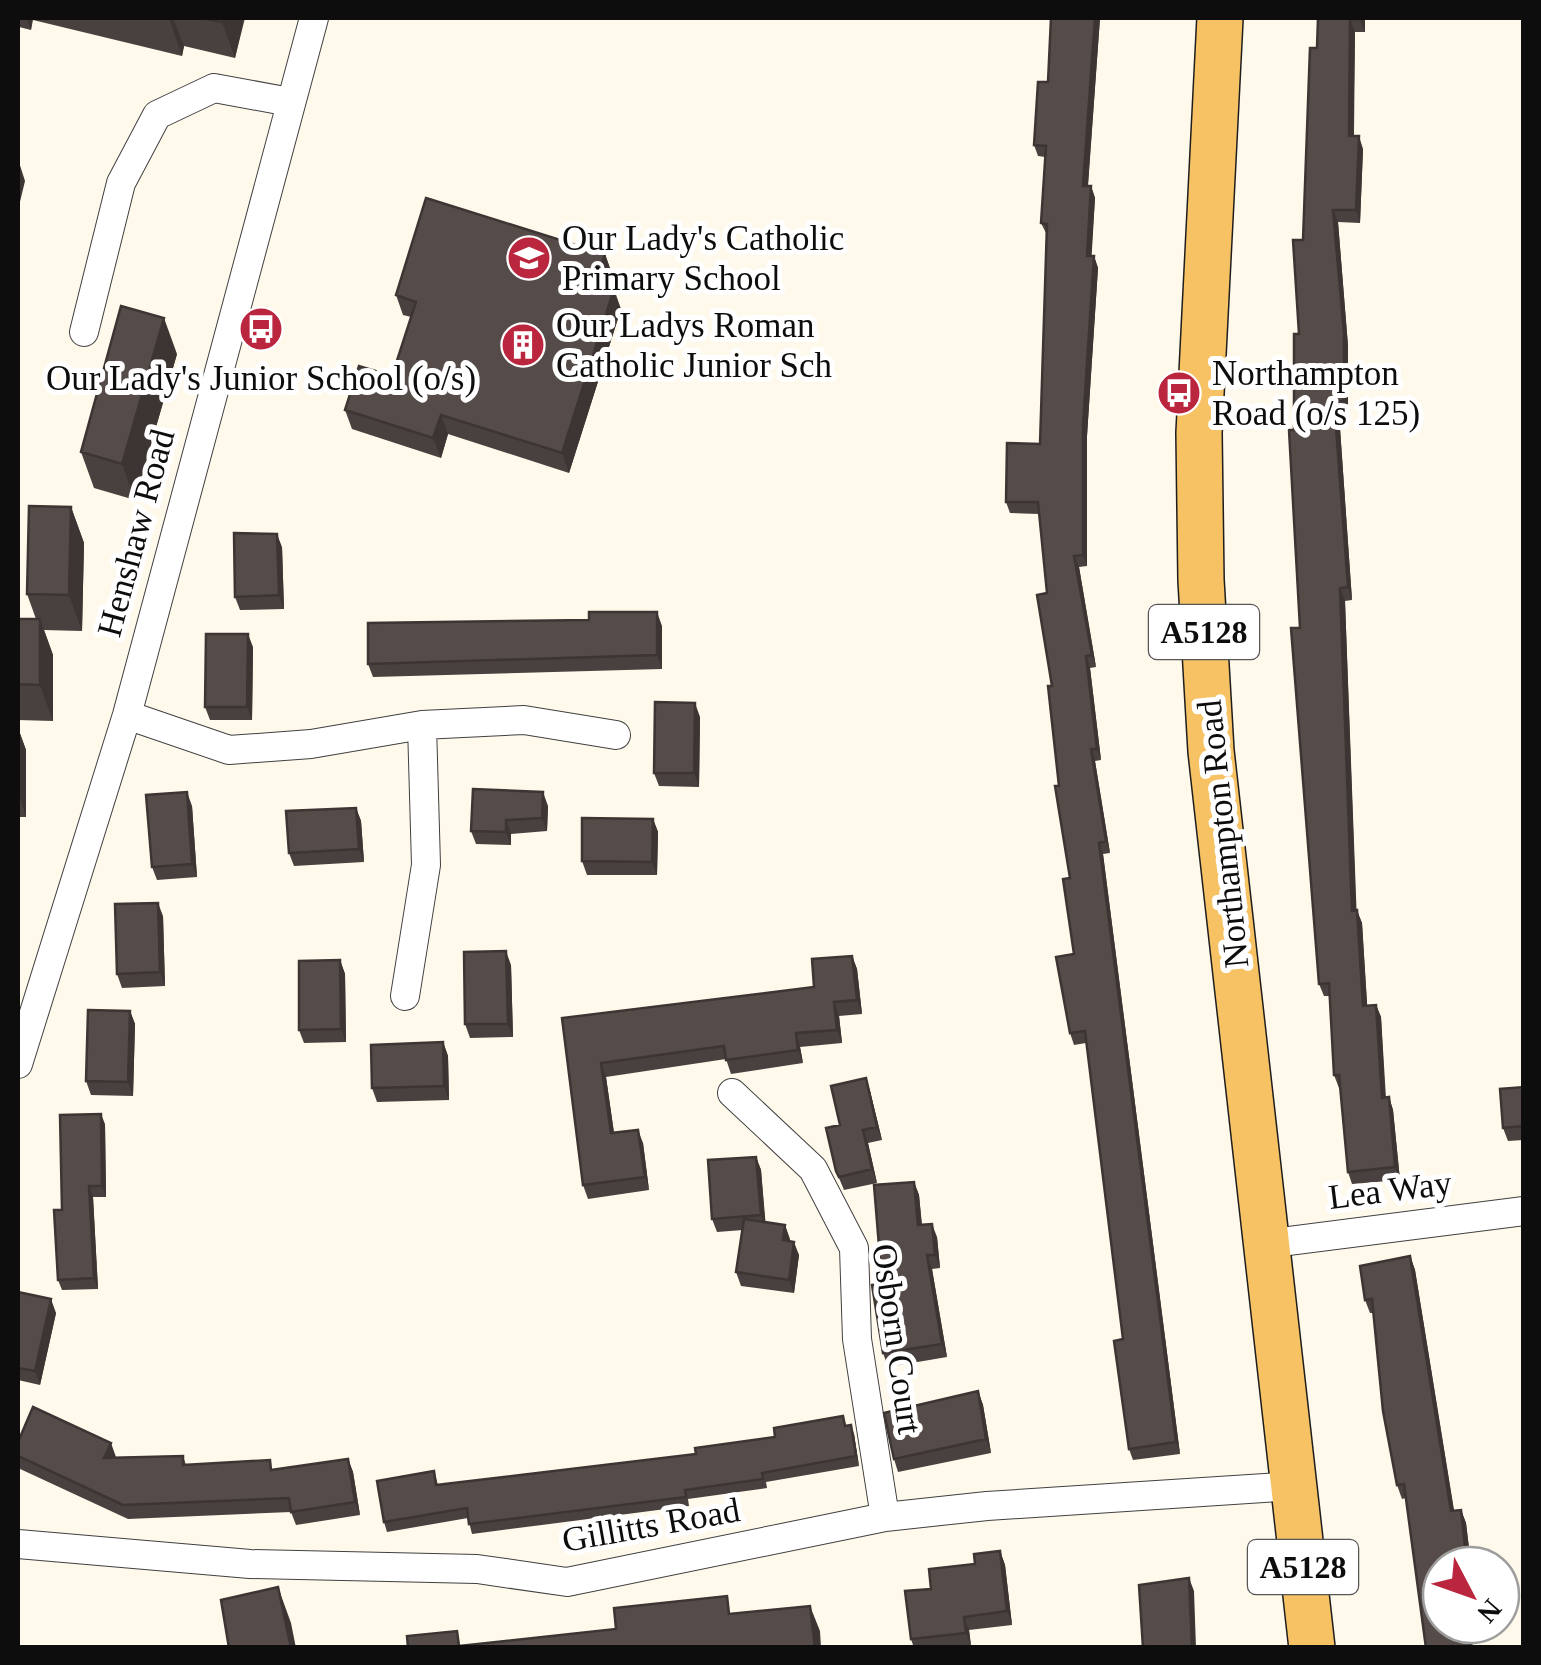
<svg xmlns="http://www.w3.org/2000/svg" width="1541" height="1665" font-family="'Times New Roman',serif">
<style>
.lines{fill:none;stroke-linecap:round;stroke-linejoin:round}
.street-casing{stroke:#404040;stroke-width:30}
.primary-casing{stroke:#1e1e1e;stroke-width:48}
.street{stroke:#fff;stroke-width:28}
.primary{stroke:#f7c264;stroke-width:45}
.wall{fill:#49413f}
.shaded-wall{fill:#3c3533}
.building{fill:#554c49;stroke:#3c3533;stroke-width:2.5}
.labels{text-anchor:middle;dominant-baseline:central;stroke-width:10;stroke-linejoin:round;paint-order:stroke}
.shield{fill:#fff;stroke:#565656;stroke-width:2.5}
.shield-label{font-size:32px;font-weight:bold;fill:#0d0d0d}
.poi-label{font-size:35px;fill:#0d0d0d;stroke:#fff;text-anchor:start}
.street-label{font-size:35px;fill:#0d0d0d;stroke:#fff}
</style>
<rect width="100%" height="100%" fill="#fff9ec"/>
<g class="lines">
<defs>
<path id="street" d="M84 332 121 183 157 115 214 88 290 102
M127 715 229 750 311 744 422 725 524 720 616 735
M405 996 426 865 422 725
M18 1064 127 715 314 18
M732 1093 813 1169 854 1248 857 1339 885 1517
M1265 1244 1524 1211
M18 1544 250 1564 477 1569 567 1582 885 1517 987 1506 1294 1486"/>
<path id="primary" d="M1220 18 1199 433 1201 580 1211 751 1312 1648"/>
</defs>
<use href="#street" class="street-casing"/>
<use href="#primary" class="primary-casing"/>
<use href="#street" class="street"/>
<use href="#primary" class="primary"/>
</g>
<path class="wall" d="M18 18H245L235 58 184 46 182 56 33 20 31 30 19 27 18 31Z
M1051 18H1100L1088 186H1091L1095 198 1091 256H1094L1098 268 1087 436V566L1079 567 1096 667 1090 668 1101 760 1095 761 1110 853 1103 854 1180 1454 1133 1460 1129 1449 1123 1339 1086 1043 1074 1045 1070 1033 1074 954 1070 878 1059 786 1047 593 1039 514 1010 513 1006 502 1040 444 1047 235 1041 223 1045 157 1038 156 1034 145 1048 82Z
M1318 18H1365V32H1355L1354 136 1363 149 1360 223 1338 222 1348 346V414H1339L1352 600 1345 601 1356 910 1362 923 1367 1005H1376L1381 1017 1386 1098 1389 1097 1393 1110 1400 1180 1352 1184 1348 1172 1340 1088H1339L1334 1075 1329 996H1324L1319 984 1300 628 1294 430 1303 240 1317 48Z
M605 254 612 274 608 287 621 309 569 473 448 434 441 458 352 429 345 410 392 376 411 317 403 315 396 295Z
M177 354 135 500 94 488 81 452Z
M71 507 84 543 82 631 44 630 53 655V721L18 720V619H36L27 594Z
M282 547 284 609 240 610 235 597Z
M662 626V669L373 677 368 664Z
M253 647 252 720H210L205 707Z
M700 717 699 787 659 786 654 773Z
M18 728 26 750V817H18Z
M192 806 197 877 157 880 152 867Z
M548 806 547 831 511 834V845L476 844 471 831Z
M356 808 361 821 364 862 294 866 289 853Z
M653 819 658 832 657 875H587L582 861Z
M163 916 165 986 122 988 117 974Z
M852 956 857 969 862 1014 839 1016 842 1043 800 1047 803 1063 731 1074 726 1059 606 1077 614 1133 643 1143 649 1190 588 1199 583 1185 562 1018 814 987Z
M340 960 345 974 346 1042 304 1043 299 1030Z
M511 965 513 1037 470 1038 465 1024Z
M130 1011 135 1024 133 1096 91 1095 86 1081Z
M443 1042 448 1056 449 1100 377 1102 372 1088Z
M1524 1087V1140L1508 1141 1503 1128Z
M870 1091 882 1140 868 1143 877 1183 844 1190 836 1171 840 1125Z
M105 1124 106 1197H93L98 1289 62 1290 58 1280Z
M756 1157 761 1170 765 1222 785 1225 790 1241 799 1255 794 1293 741 1286 736 1272 743 1230 717 1232 712 1219Z
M914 1182 919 1195 922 1225 937 1237 940 1268 932 1269 947 1357 888 1367 883 1353Z
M1410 1256 1415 1270 1454 1510H1461L1466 1523 1471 1565H1441V1625H1469L1473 1648H1426L1406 1498 1402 1499 1397 1485 1383 1411 1373 1313H1370L1365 1300 1360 1266Z
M18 1292 56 1313 40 1385 18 1380Z
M978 1391 983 1405 991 1453 898 1472 894 1459Z
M843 1416 846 1425 854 1434 859 1466 766 1482 767 1488 688 1499 689 1506 472 1534 468 1518 387 1532 384 1522 434 1471 438 1485 696 1454 775 1437Z
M18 1442 115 1457 183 1456 186 1465 274 1470 348 1459 353 1472 360 1515 296 1525 291 1512 128 1519 18 1468Z
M1000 1551 1005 1565 1012 1625 969 1630 971 1646 914 1648 911 1639 931 1589Z"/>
<path class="shaded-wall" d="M26 18H32L31 30Z
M169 18H173L184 46 182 56Z
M223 18H244L235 58 222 22Z
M1095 18H1100L1087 197 1083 186Z
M1360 18H1365V32L1360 19Z
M1350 19 1355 32 1353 149 1349 136Z
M1359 136 1363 149 1360 223 1356 210Z
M18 159 25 181 18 210Z
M1091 186 1095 198 1091 267 1087 256Z
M1333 210 1338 222 1348 346V414L1344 401Z
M605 254 612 274 602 303 595 283Z
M1094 256 1098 268 1087 436V566L1083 555V425Z
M614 289 621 309 569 473 562 453Z
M164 318 177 354 135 500 122 464Z
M1334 401 1339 414 1352 600 1348 587Z
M441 415 448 434 441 458 433 438Z
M71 507 84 543 82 631 69 595Z
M277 534 282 547 284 609 279 595Z
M1074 556 1079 567 1096 667 1092 655Z
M1340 588 1345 601 1357 923 1352 911Z
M657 612 662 626V669L657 655Z
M40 619 53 655V721L40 685Z
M248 634 253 647 252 720 247 707Z
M1086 656 1090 668 1101 760 1097 749Z
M695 703 700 717 699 787 694 773Z
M18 728 26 750V817L18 792Z
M1091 749 1095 761 1110 853 1106 841Z
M187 792 192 806 197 877 192 864Z
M543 792 548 806 547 831 542 818Z
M356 808 361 821 364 862 359 849Z
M653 819 658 832 657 875 652 862Z
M506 820 511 834V845L506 832Z
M1099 843 1103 854 1180 1454 1176 1442Z
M158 903 163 916 165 986 160 972Z
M1357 910 1362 923 1368 1018 1363 1006Z
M506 951 511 965 513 1037 508 1024Z
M852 956 857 969 862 1014 857 1000Z
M340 960 345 974 346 1042 341 1029Z
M834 1002 839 1016 842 1043 837 1030Z
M1376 1005 1381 1017 1386 1111 1382 1098Z
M130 1011 135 1024 133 1096 128 1082Z
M796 1033 800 1047 803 1063 798 1050Z
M443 1042 448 1056 449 1100 444 1086Z
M601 1063 606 1077 616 1147 611 1133Z
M866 1078 870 1091 882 1140 877 1127Z
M1389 1097 1393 1110 1400 1180 1395 1167Z
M101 1114 105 1124 106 1197 102 1186Z
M638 1130 643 1143 649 1190 645 1177Z
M863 1130 868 1143 877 1183 872 1169Z
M756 1157 761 1170 766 1228 761 1215Z
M914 1182 919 1195 923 1239 918 1225Z
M89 1186 93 1197 98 1289 94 1278Z
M932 1224 937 1237 940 1268 935 1255Z
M785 1225 790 1239 788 1254 783 1240Z
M794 1242 799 1255 794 1293 789 1280Z
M927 1255 932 1269 947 1357 942 1344Z
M1410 1256 1415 1270 1456 1524 1451 1511Z
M51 1299 56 1313 40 1385 35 1371Z
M978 1391 983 1405 991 1453 986 1439Z
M851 1425 854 1434 859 1466 856 1456Z
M111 1443 116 1457 104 1458Z
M348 1459 353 1472 360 1515 355 1502Z
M1461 1510 1466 1523 1471 1565H1467Z
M1000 1551 1005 1565 1012 1625 1007 1611Z
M1189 1578 1194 1591 1196 1648H1192Z
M278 1587 291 1623 296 1648H291Z
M810 1606 820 1631 821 1648H815Z
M964 1617 969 1630 971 1646 966 1633Z
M1466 1625H1469L1473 1648H1470Z"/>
<path class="building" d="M201 18H223L222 22Z
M1051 18H1095L1083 186H1091L1087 256H1094L1083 425V555L1074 556 1092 655 1086 656 1097 749H1091L1106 841 1099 843 1176 1442 1129 1449 1114 1341 1123 1339 1085 1031 1070 1033 1056 957 1074 954 1063 879 1070 878 1055 786H1059L1048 686H1052L1037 595 1047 593 1038 502H1006L1007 443 1040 444 1047 224 1041 223 1046 146 1034 145 1038 82H1048Z
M1318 18H1360V19H1350L1349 136H1359L1356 210H1333L1344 334V401H1334L1348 587 1340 588 1352 911 1357 910 1363 1006 1376 1005 1382 1098 1389 1097 1395 1167 1348 1172 1339 1075H1334L1329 983 1319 984 1291 628H1300L1289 430H1294V334H1299L1293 240H1303L1310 48H1317Z
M426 198 605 254 595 283 614 289 562 453 441 415 433 438 345 410 359 366 392 376 416 302 396 295Z
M121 306 164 318 122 464 81 452Z
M29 506 71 507 69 595 27 594Z
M234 533 277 534 279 595 235 597Z
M589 612H657V655L368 664V623L589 620Z
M18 619H40V685L18 684Z
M206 634H248L247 707H205Z
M655 702 695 703 694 773H654Z
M473 789 543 792 542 818 506 820V832L471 831Z
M187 792 192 864 152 867 146 795Z
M356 808 359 849 289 853 286 811Z
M582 818 653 819 652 862 582 861Z
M158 903 160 972 117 974 115 904Z
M506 951 508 1024H465L464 952Z
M852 956 857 1000 834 1002 837 1030 796 1033 798 1050 726 1060 724 1046 601 1063 611 1133 638 1130 645 1177 583 1185 562 1018 814 987 812 959Z
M340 960 341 1029 299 1030V961Z
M88 1010 130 1011 128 1082 86 1081Z
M443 1042 444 1086 372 1088 371 1045Z
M866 1078 877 1127 863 1130 872 1169 839 1177 836 1171 826 1128 840 1125 831 1086Z
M1524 1087V1126L1503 1128 1500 1089Z
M101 1114 102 1186H89L94 1278 58 1280 54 1210H62L60 1115Z
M756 1157 761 1215 712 1219 708 1160Z
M914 1182 918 1225 932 1224 935 1255H927L942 1344 883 1353 872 1285 882 1283 874 1185Z
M744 1219 785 1225 783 1240 794 1242 789 1280 736 1272Z
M1410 1256 1451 1511 1461 1510 1467 1565H1441V1625H1466L1470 1648H1426L1404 1484 1397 1485 1383 1411 1372 1299 1365 1300 1360 1266Z
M18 1292 51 1299 35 1371 18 1368Z
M978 1391 986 1439 894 1459 884 1413Z
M33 1407 111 1443 104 1458 183 1456V1465L270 1460 271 1470 348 1459 355 1502 291 1512 289 1498 123 1505 18 1456V1442Z
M843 1416 845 1426 851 1425 856 1456 762 1473 763 1479 685 1490 686 1497 469 1524 467 1508 384 1522 377 1481 434 1471 436 1485 696 1454 695 1448 775 1437 774 1428Z
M1000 1551 1007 1611 964 1617 966 1633 911 1639 905 1591 931 1589 929 1569 975 1564 974 1554Z
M1189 1578 1192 1648H1143L1139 1585Z
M278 1587 291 1648H229L221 1600Z
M727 1596 729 1614 810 1606 815 1648H408L407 1636 457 1631 459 1646 616 1629 614 1608Z"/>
<defs>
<symbol id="school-disc" viewBox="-11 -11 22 22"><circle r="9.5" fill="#bb263f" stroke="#fff"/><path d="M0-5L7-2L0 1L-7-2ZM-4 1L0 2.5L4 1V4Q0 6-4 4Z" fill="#fff"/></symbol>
<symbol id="bus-disc" viewBox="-11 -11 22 22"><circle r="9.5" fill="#bb263f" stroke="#fff"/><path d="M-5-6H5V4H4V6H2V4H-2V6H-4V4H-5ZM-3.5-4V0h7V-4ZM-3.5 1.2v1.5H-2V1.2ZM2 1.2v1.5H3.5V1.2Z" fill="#fff"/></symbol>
<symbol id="building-disc" viewBox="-11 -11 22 22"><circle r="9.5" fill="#bb263f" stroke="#fff"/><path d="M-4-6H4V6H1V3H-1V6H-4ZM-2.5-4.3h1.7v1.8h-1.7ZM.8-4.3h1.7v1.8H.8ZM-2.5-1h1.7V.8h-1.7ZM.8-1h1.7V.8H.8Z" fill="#fff"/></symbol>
</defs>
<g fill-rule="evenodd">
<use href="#school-disc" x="504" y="233" width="50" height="50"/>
<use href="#bus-disc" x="236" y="304" width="50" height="50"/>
<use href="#building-disc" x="498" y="320" width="50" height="50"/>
<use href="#bus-disc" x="1154" y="368" width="50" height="50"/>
</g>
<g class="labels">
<g class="shield">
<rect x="1149" y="605" width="110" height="54" rx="8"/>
<rect x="1248" y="1540" width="110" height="54" rx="8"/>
</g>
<g class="shield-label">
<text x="1204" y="632">A5128</text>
<text x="1303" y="1567">A5128</text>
</g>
<g class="poi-label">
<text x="562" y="238">Our Lady's Catholic<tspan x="562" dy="40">Primary School</tspan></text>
<text x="556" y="325">Our Ladys Roman<tspan x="556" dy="40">Catholic Junior Sch</tspan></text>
<text x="1212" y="373">Northampton<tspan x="1212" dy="40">Road (o/s 125)</tspan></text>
<text x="261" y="378" text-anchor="middle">Our Lady's Junior School (o/s)</text>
</g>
<g class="street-label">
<text transform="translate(136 533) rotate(-75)">Henshaw Road</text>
<text transform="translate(1223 834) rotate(-96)">Northampton Road</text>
<text transform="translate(1390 1190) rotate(-7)">Lea Way</text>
<text transform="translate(897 1339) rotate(82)">Osborn Court</text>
<text transform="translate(651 1525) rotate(-10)">Gillitts Road</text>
</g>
</g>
<rect width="1541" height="1665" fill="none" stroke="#0d0d0d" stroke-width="40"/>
<g transform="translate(1471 1595) rotate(131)"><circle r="48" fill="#ffffff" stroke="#9e9e9e" stroke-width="2.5"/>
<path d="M0-8L18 38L0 25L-18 38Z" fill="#bb263f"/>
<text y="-15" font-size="28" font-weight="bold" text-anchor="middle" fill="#0d0d0d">N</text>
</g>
</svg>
